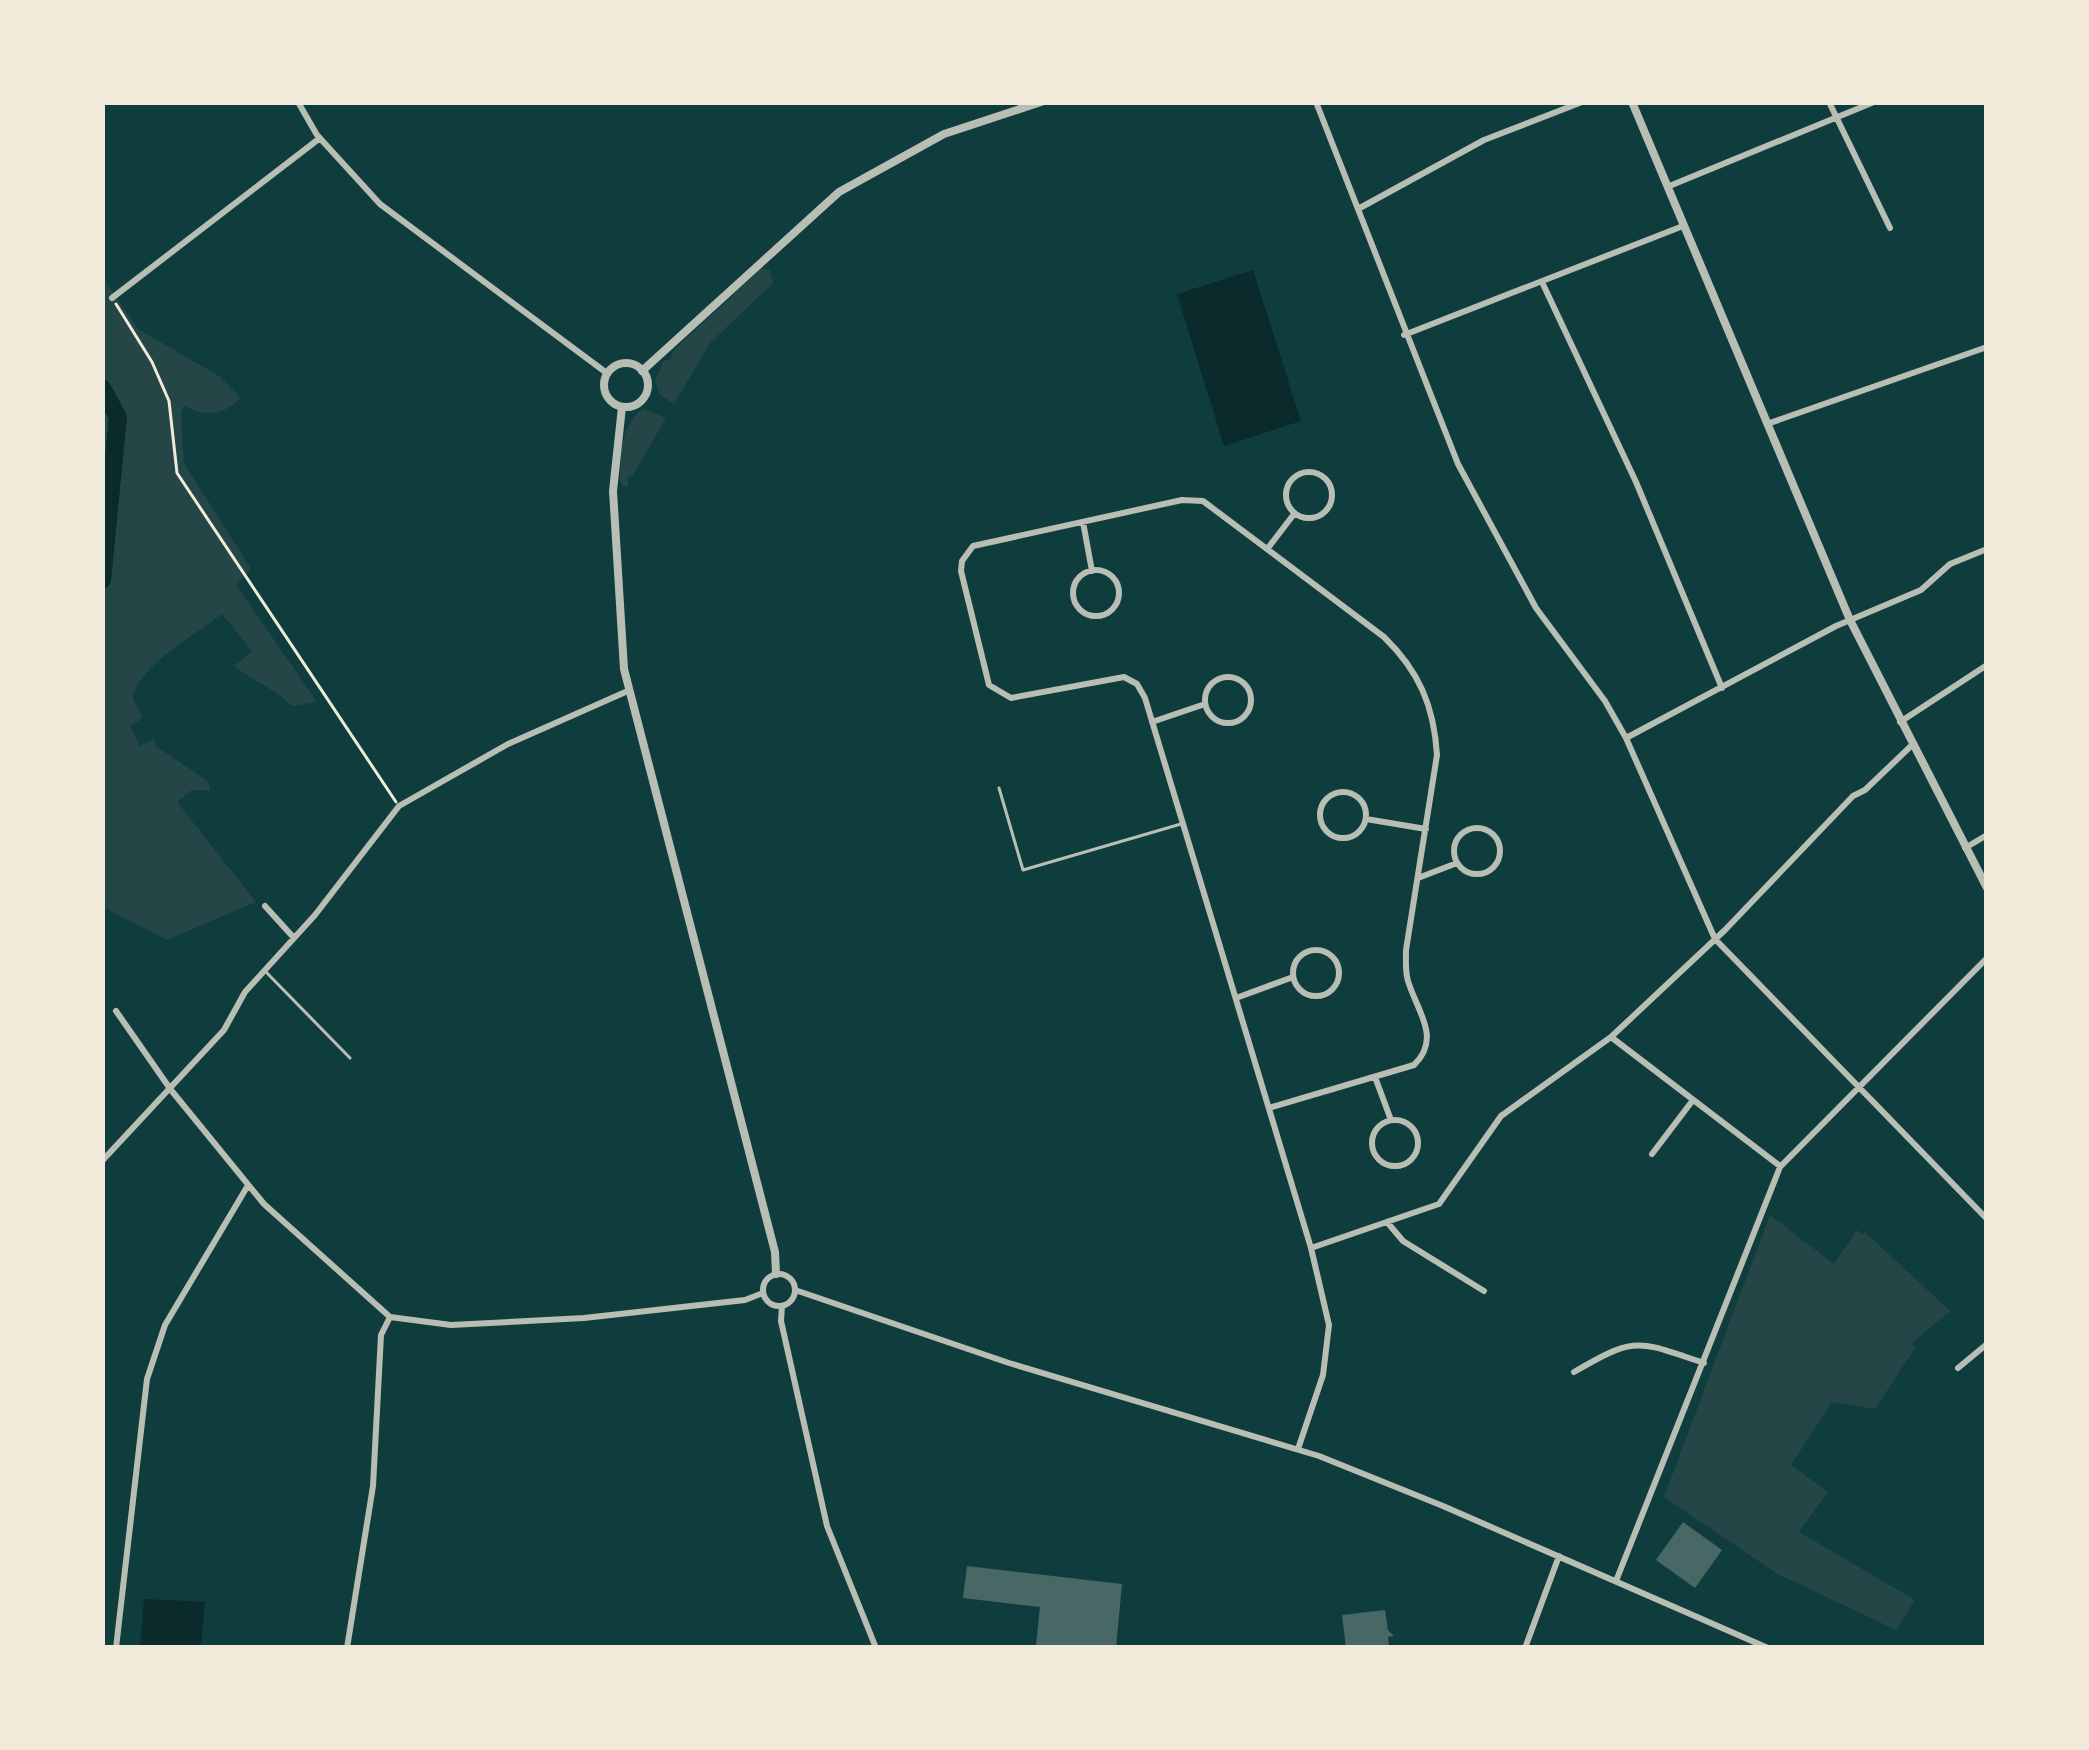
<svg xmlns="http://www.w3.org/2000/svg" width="2089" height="1750" font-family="Poppins,sans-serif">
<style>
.green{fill:#244646}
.water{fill:#0a2a2b}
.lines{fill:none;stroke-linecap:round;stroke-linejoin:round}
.river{stroke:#0a2a2b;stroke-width:18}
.building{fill:#486865}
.path{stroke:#f1e9da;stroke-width:3}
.service{stroke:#b8beb3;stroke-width:3}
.minor{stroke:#b8beb3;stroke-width:6}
.tertiary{stroke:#b8beb3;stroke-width:8}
</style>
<rect width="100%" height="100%" fill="#0f3d3e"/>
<path class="green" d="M761 269 770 270 773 283 710 343 674 404 659 394 655 381 664 360 669 361 674 350Z
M102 276 138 329 219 376 241 398C224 415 204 418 184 405L181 413 184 463 251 569 236 585 317 702 292 706C275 689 254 681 234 666L252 651 222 614C199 632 135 668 133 699L143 718 130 726 140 746 153 739 157 747 209 782 210 790H192L177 802 256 902 167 940 102 907Z
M643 409 666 418 633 475 628 477V486L624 487 620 482C621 455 619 426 643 409Z
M1770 1215 1834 1264 1857 1230 1862 1235 1865 1232 1950 1311 1911 1344 1915 1348 1875 1409 1832 1402 1791 1465 1828 1492 1799 1532 1915 1600 1896 1630 1776 1573 1664 1497Z"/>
<path class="water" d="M1253 270 1301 421 1224 446 1177 294Z
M144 1599 205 1602 201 1648H140Z"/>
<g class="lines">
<path class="river" d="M102 388 118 417 102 580"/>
</g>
<path class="building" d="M1683 1522 1722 1550 1695 1588 1656 1560Z
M967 1566 1122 1584 1116 1648 1036 1645 1040 1607 963 1598Z
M1385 1610 1388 1630 1394 1636 1388 1637 1389 1648H1346L1342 1615Z"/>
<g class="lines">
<path class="path" d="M116 304 152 362 169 401 177 473 396 802"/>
<path class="service" d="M999 788 1023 870 1181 824
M266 972 350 1058"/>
<path class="minor" d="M298 102 317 135 380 204 608 374
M1316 102 1458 464 1536 608 1605 701 1626 738 1715 939 1987 1219
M1829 102 1890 228
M1667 187 1874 102
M1358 209 1484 140 1582 102
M1542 282 1636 482 1722 688
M112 298 320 138
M1404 335 1683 226
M1767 424 1987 347
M1286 495a23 23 0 1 1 46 0a23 23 0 1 1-46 0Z
M1083 522 1092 571
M1268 548 1294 514
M1073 593a23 23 0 1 1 46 0a23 23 0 1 1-46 0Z
M1205 700a23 23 0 1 1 46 0a23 23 0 1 1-46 0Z
M1152 722 1205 704
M1900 722 1987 665
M1626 738 1836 626 1921 590 1950 564 1987 549
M1320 815a23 23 0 1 1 46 0a23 23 0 1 1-46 0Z
M1366 819 1426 829
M1454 851a23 23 0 1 1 46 0a23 23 0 1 1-46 0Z
M1965 848 1987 835
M1418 878 1457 863
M265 906 294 938
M1293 973a23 23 0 1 1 46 0a23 23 0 1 1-46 0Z
M1236 998 1293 977
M116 1011 171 1090 264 1204 390 1317 451 1325 584 1318 745 1300 763 1293
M1611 1037 1780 1166
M1375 1077 1391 1120
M1269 1108 1414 1065C1442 1038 1417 1011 1408 981 1405 971 1406 960 1406 950L1437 755C1434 706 1419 671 1384 637L1203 501 1182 500 973 546 962 561 961 571 989 685 1011 698 1124 677 1137 684 1145 698 1311 1248 1329 1325 1323 1375 1298 1449
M1372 1143a23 23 0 1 1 46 0a23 23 0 1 1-46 0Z
M1652 1154 1693 1100
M102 1161 224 1030 245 992 315 915 399 806 508 744 630 690
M1387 1222 1403 1241 1484 1291
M1311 1248 1439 1204 1501 1116 1611 1037 1725 930 1853 796 1865 790 1911 746
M763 1290a16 16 0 1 1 32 0a16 16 0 1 1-32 0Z
M795 1290 1009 1363 1319 1456 1443 1506 1768 1648
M782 1306 781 1321 827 1526 876 1648
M1958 1368 1987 1344
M1574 1372C1637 1335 1637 1341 1704 1363
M1616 1581 1780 1167 1987 958
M116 1648 147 1379 165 1325 247 1187
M347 1648 373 1486 381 1335 390 1317
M1525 1648 1559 1556"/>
<path class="tertiary" d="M1632 102 1850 620 1987 888
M604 385a22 22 0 1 1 44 0a22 22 0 1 1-44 0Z
M642 371 839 192 944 134 1041 102
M622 407 613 491 624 669 775 1252 776 1274"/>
</g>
<rect width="2089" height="1750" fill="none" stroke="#f1e9da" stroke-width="210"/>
</svg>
